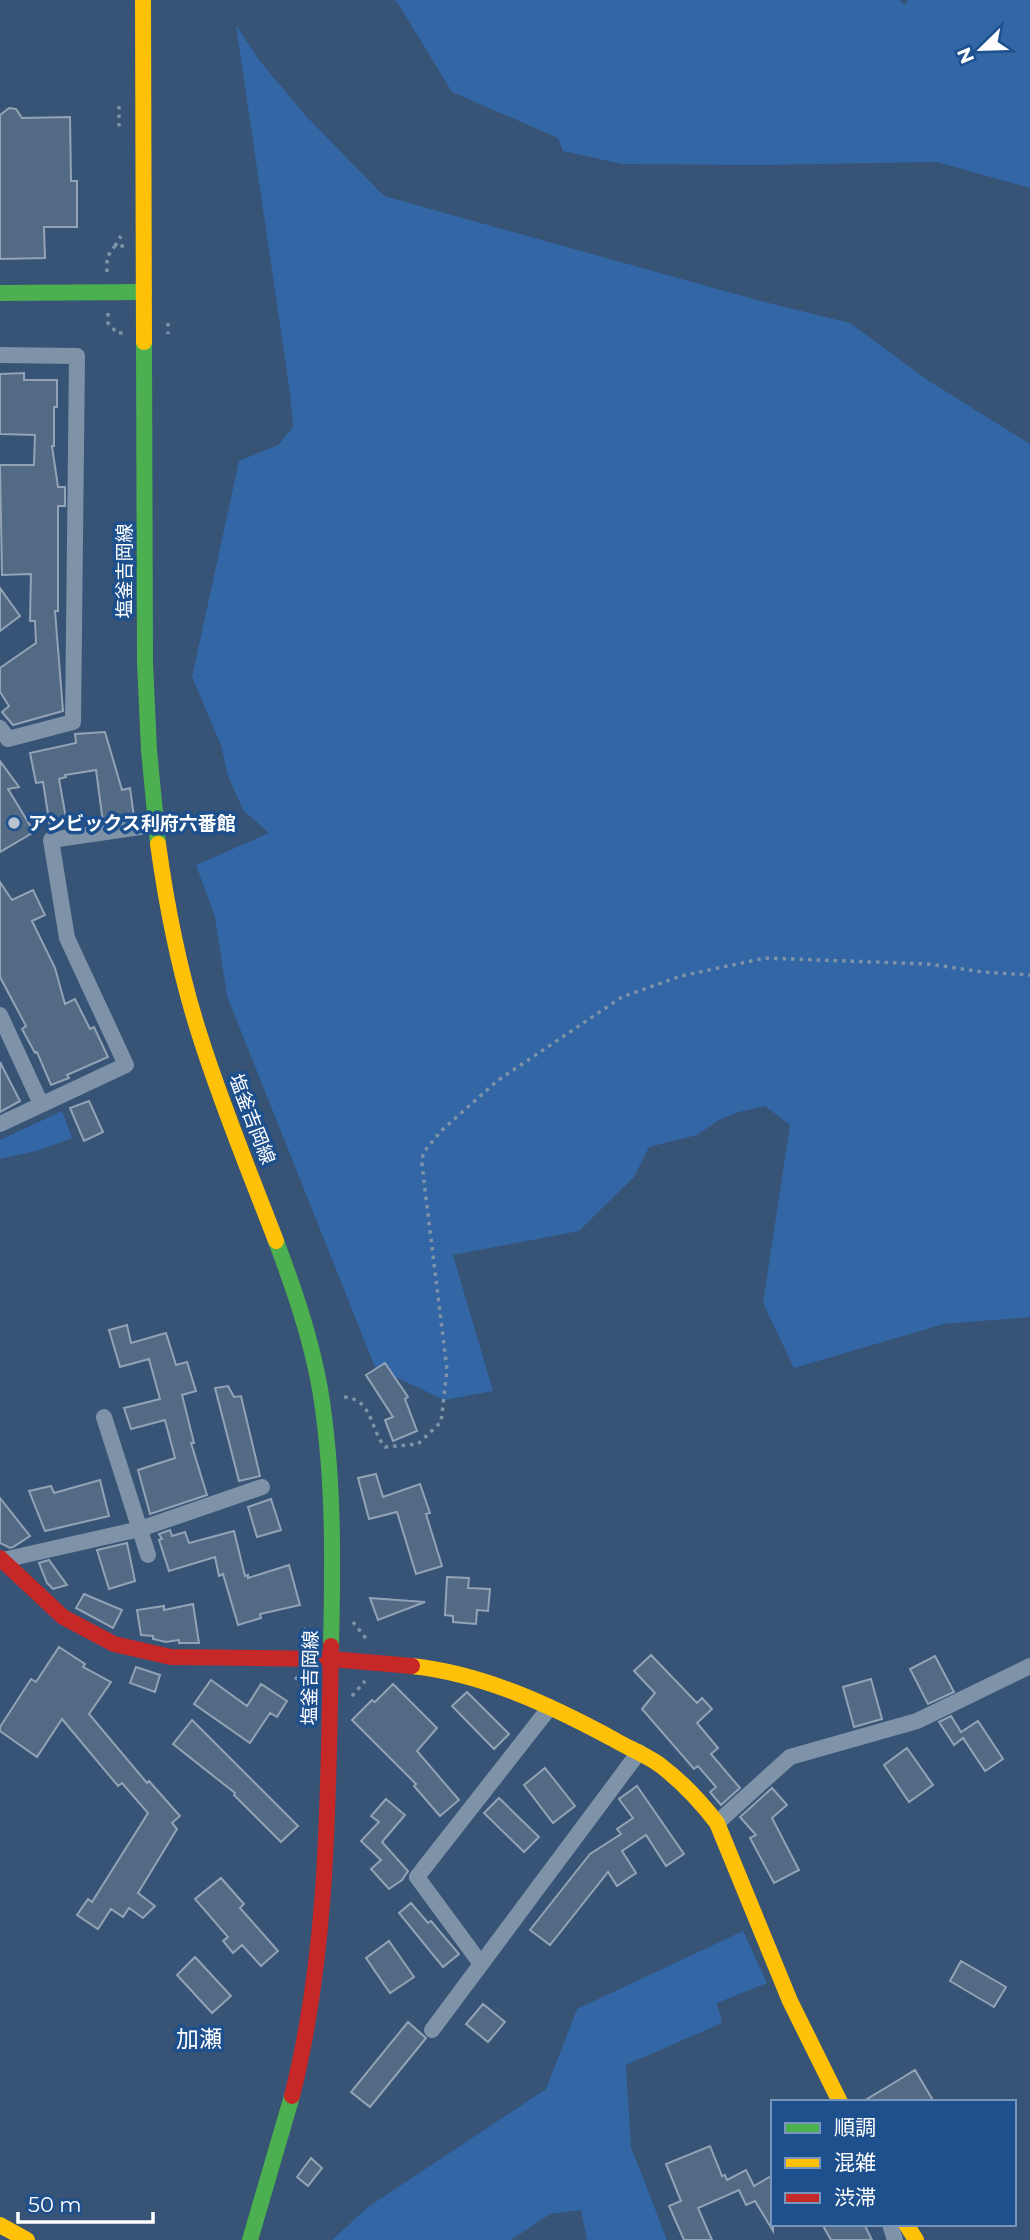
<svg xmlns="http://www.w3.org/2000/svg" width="1030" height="2240" font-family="Montserrat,'Noto Sans JP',sans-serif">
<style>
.green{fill:#3266a5}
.building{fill:#536a85;stroke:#93a3b6;stroke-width:2}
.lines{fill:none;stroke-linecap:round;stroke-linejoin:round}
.path{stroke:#7e93a8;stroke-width:3.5;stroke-dasharray:3.5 5;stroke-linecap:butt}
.street{stroke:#7e93a8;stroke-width:16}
.fast{stroke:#4caf50;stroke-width:16}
.slow{stroke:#ffc107;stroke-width:16}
.jam{stroke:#c62828;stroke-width:16}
.poi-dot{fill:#b9c3cf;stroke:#1e508e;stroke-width:2.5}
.labels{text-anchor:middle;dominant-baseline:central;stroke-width:7;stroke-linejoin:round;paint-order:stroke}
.street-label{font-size:19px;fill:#fff;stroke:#1e508e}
.poi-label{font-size:19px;font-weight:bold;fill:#fff;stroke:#1e508e;text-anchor:start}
.quarter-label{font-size:23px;fill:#fff;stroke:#1e508e}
</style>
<rect width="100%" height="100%" fill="#375375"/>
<path class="green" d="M393 0H899L905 5 908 0H1030V188L937 162 760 165 622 164 563 151 558 138 452 92 397 2Z
M236 25 259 60 306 116 384 196 757 300 850 323 929 381 1030 444V1317L944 1324 794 1368 763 1303 790 1125 765 1106 739 1112 719 1120 697 1135 649 1147 634 1177 579 1231 453 1255 493 1391 444 1400 375 1367 227 996 215 917 196 865 269 833 243 810 228 776 221 745 192 677 239 461 278 445 293 427 290 393Z
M62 1111 72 1138 40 1150 0 1159V1140Z
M743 1931 767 1983 717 2003 722 2023 626 2065 631 2147 667 2240H587L581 2210 550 2214 511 2240H332L368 2207 546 2089 577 2009Z"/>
<path class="building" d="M9 108 16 109 22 118 70 117 71 181H77V227H44L45 258 0 259V115Z
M24 373V380H57V407H54V446H52L58 487H65V506H58V611H55L63 711 13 725 2 712 9 706 0 692V668L36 643 35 621H30L31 574 2 575 0 465H34L35 435 0 434V374Z
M0 588 20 616 0 631Z
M105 732 122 790 130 788 134 817 103 822 96 770 65 775 66 777 59 779 67 824 50 827 43 782 36 783 30 753 76 743 75 734Z
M0 761 19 787 8 789 34 832 0 852Z
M0 882 12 900 33 890 45 915 32 921 55 968 65 1004 75 999 90 1029 94 1027 108 1057 67 1075 69 1078 51 1085 37 1052 35 1053 22 1029 26 1026 0 977Z
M0 1062 20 1101 0 1112Z
M89 1101 103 1132 84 1141 70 1108Z
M127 1325 131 1343 166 1333 176 1365 187 1362 196 1391 182 1395 194 1443H191L207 1495 150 1514 138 1470 175 1458 165 1420 131 1429 124 1408 160 1399 149 1359 120 1367 109 1330Z
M385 1363 408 1397 405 1399 417 1431 393 1441 385 1420 393 1417 366 1375Z
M228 1386 234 1397 241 1396 260 1476 239 1481 215 1388Z
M376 1474 383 1497 420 1484 430 1513 426 1514 442 1566 416 1574 397 1512 369 1519 358 1478Z
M100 1480 109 1516 45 1531 29 1491 51 1486 54 1493Z
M0 1498 30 1536 13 1547 10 1548 0 1543Z
M271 1499 281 1530 257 1537 248 1507Z
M170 1530 172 1536 185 1532 189 1543 234 1531 245 1576 248 1575V1578L289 1565 300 1605 260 1614 261 1618 238 1625 223 1574 219 1576 215 1557 169 1571 159 1540 162 1539 159 1534Z
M127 1543 135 1581 109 1589 97 1550Z
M49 1560 67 1585 53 1589 47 1583 39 1563Z
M447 1577 469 1578 468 1588 490 1589 488 1611 477 1610 476 1624 453 1622V1616L445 1615Z
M84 1594 122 1610 113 1628 76 1608Z
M370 1598 425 1602 378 1620Z
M193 1604 199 1643H179V1640L166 1642 153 1639V1636L141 1635 137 1610 164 1606V1610Z
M59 1647 85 1664 83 1667 111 1682 89 1714 147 1783 149 1781 180 1816 172 1823 177 1829 138 1893 155 1906 143 1918 129 1908 123 1917 111 1909 98 1929 77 1915 88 1899 92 1902 148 1813 122 1783 118 1786 62 1719 37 1757 0 1731V1727L31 1679 36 1682Z
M651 1655 697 1703 702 1698 712 1709 697 1723 718 1748 711 1754 740 1788 721 1805 710 1792 716 1787 698 1766 694 1769 642 1709 655 1693 634 1671Z
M935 1656 954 1692 928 1704 910 1669Z
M136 1667 160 1675 155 1692 130 1683Z
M871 1679 882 1719 854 1727 843 1687Z
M211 1680 247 1706 261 1684 287 1701 277 1717 270 1713 250 1743 194 1704Z
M393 1684 437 1728 417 1751 459 1800 440 1816 414 1786 416 1784 352 1720 372 1700 375 1702Z
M467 1692 509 1734 494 1749 452 1706Z
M951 1716 961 1732 978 1721 1003 1759 985 1771 963 1738 954 1745 939 1722Z
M192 1720 298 1826 281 1842 234 1795 235 1793 173 1744Z
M907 1748 933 1785 909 1802 884 1765Z
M545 1768 575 1806 553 1823 524 1785Z
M637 1786 684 1854 666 1866 646 1835 622 1851 636 1873 617 1886 608 1872 550 1945 530 1930 590 1854 621 1834 617 1829 633 1818 619 1799Z
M772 1788 787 1805 772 1818 799 1870 774 1883 750 1838 756 1835 740 1817Z
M499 1798 539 1837 524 1852 484 1813Z
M386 1799 405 1815 382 1842 408 1871 402 1880 389 1889 371 1869 381 1860 361 1841 379 1822 371 1816Z
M221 1878 244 1904 240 1908 278 1951 261 1966 242 1945 233 1953 223 1941 228 1937 195 1899Z
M411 1903 428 1923 431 1921 459 1954 443 1967 399 1913Z
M389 1941 414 1977 390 1993 366 1958Z
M195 1957 231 1996 212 2013 177 1975Z
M961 1961 1006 1987 994 2007 950 1981Z
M483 2004 505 2022 488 2042 466 2024Z
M408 2022 426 2038 370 2107 351 2092Z
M915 2070 934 2102H862L897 2081Z
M710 2146 722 2176 725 2175 727 2180 746 2170 754 2186 773 2175V2231L755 2201 746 2205 739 2190 698 2208 712 2240H684L669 2206 681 2201 666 2164Z
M311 2158 322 2168 308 2186 297 2177Z
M822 2224H864L872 2240H831Z"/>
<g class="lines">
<path class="path" d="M119 106V127
M115 246 121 236
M107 272V257L115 246H124
M108 313V323L117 333H123
M168 323V334
M344 1397C373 1399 370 1430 385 1447L418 1444 441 1422 447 1370 422 1165 423 1153 441 1131 497 1081 622 997 681 976 765 958 928 964 983 972 1030 975
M353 1622 368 1641
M299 1638 309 1624
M295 1677 309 1692
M352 1696 365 1681"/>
<path class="street" d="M0 355 77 356 73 722 8 739 0 728
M0 1015 41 1104
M0 1124 126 1065 67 938 51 840 154 825
M104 1417 148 1555
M3 1560 140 1529 262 1487
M717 1823 790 1757 917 1721 1030 1666
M481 1964 417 1877 550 1707
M432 2030 639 1752
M890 2224 895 2240"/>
<path class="fast" d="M0 293 144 292
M144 342 145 663 149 750 158 844
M276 1241C294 1289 311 1338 320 1389 334 1474 333 1560 331 1646
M250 2240 292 2096"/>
<path class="slow" d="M143 0 144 342
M158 844C167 909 180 974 200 1036 222 1106 250 1173 276 1241
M412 1666C484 1674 550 1705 613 1739 628 1748 646 1755 660 1765 681 1781 701 1802 717 1823L790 2001 840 2102
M906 2224 916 2240
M0 2225 27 2240"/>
<path class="jam" d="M0 1558 63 1617 114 1644 171 1657 331 1659 412 1666
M292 2096C329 1950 328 1796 331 1646"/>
</g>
<circle class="poi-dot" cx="14" cy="823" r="7"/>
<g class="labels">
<g class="street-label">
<text transform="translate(124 571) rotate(-90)">塩釜吉岡線</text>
<text transform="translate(252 1119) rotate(69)">塩釜吉岡線</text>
<text transform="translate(310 1678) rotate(-89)">塩釜吉岡線</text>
</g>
<g class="poi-label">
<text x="28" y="823">アンビックス利府六番館</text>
</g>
<g class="quarter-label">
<text x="199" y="2039">加瀬</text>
</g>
</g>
<rect x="771" y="2100" width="245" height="126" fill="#1e508e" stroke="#7896bb" stroke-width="2"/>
<rect x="785" y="2123" width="35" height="10" fill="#4caf50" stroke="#7896bb" stroke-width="2"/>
<text x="834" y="2135" font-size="21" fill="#ffffff">順調</text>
<rect x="785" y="2158" width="35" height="10" fill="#ffc107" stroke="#7896bb" stroke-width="2"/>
<text x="834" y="2170" font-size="21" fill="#ffffff">混雑</text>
<rect x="785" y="2193" width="35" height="10" fill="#c62828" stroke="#7896bb" stroke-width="2"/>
<text x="834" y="2205" font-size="21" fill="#ffffff">渋滞</text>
<g transform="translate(981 49) rotate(247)" stroke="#1e508e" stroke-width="5" paint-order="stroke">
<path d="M0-5L12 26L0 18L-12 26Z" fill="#ffffff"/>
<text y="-10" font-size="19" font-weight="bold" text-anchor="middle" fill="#ffffff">N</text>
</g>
<path d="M18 2212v10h135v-10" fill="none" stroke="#ffffff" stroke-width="3.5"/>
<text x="28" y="2212" font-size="21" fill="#ffffff" stroke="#1e508e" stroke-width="5" paint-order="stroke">50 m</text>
</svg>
